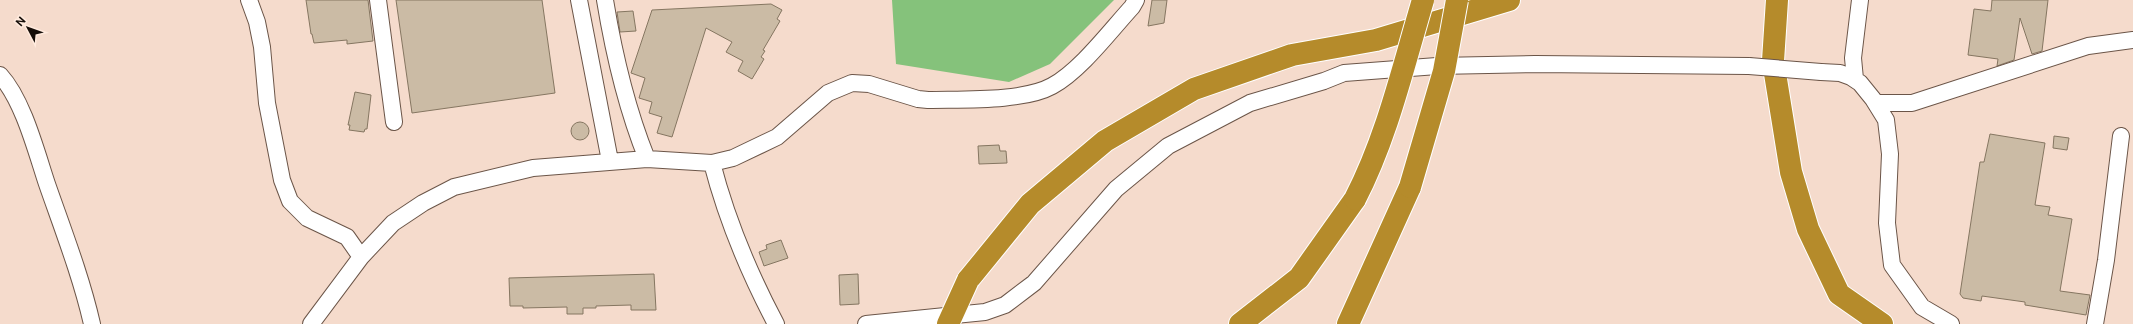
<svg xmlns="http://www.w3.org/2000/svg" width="2133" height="324" font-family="'Public Sans',sans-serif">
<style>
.green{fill:#85c27b}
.building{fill:#cbbba5;stroke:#857661}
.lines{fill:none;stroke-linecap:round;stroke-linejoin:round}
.minor-casing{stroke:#6b5548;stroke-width:18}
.highway-casing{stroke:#fff;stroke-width:24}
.minor{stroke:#fff;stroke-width:16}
.highway{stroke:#b58b2b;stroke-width:22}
.minor-bridge-casing{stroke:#6b5548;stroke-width:18;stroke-linecap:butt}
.highway-bridge-casing{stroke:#fff;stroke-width:24;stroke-linecap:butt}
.minor-bridge{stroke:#fff;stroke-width:16}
.highway-bridge{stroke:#b58b2b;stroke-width:22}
</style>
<rect width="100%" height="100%" fill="#f5dbcc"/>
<path class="green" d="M892 0H1114L1050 64 1009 82 896 64Z"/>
<path class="building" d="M306 0H368L373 41 347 44V40L314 43 312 34H311Z
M396 0H542L555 93 412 113Z
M1152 0H1167L1164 23 1148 26Z
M1992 0H2048L2042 51 2032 54 2020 18 2014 60 1997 66 1998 59 1968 55 1974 9 1991 11Z
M771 4 782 10 777 19 780 21 763 50 765 51 761 57 764 59 752 79 738 71 743 61 726 52 732 42 706 28 672 137 657 133 662 117 649 113 652 102 639 98 645 78 631 73 652 10Z
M633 11 636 31 620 32 617 12Z
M355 92 371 95 367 129H365L364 132 349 130 350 125H348Z
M571 131a9 9 0 1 1 18 0a9 9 0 1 1-18 0Z
M1990 134 2045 143 2035 205 2050 207 2048 215 2072 219 2060 291 2090 295 2086 315 2025 305V302L1982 296 1981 301 1963 298 1960 294 1980 162H1984Z
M2054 136 2069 138 2067 150 2053 148Z
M999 145 1000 151H1006L1007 163 979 164 978 146Z
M781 240 788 258 764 266 759 252 767 249 766 245Z
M654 274 656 310H631V305L596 306V308H583V314H567V307L523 308V306H510L509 278Z
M858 274 859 304 840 305 839 275Z"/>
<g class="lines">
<defs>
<path id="minor" d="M249 0 257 22 262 47 267 103 282 180 290 201 307 218 347 237 361 257
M378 0 394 122
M579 0 610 161
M605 0C614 55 626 107 647 159
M1821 72 1840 73 1851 77 1860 83 1873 99 1886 120 1890 154 1887 223 1892 265 1922 307 1951 324
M0 75C23 100 36 151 47 184 63 230 81 276 92 324
M1855 79 1853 58 1860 0
M1876 103H1912L2088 46 2133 40
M712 163C727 221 748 271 776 324
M311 324 361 257 393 223 423 203 454 187 533 168 647 159 712 163 733 158 777 137 828 93 852 83 869 84 918 99 928 100C961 99 1023 102 1052 86 1080 71 1110 31 1132 7L1136 0
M866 324 985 312 1005 305 1034 283 1116 189 1168 146 1250 103 1324 81 1344 73 1437 66 1535 64 1749 66
M2095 324 2106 260 2121 136"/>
<path id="highway" d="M1777 0 1773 61 1791 172 1808 229 1839 294 1882 324
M968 280 1030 204 1105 141 1194 89 1292 55 1376 40 1509 0
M1240 324 1299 278 1355 199
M1348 324 1410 187"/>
</defs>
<use href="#minor" class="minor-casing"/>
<use href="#highway" class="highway-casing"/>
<use href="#minor" class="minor"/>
<use href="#highway" class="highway"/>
<defs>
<path id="minor-bridge" d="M1749 66 1821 72"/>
<path id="highway-bridge" d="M1410 187 1444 71 1457 0
M1355 199C1387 137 1403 67 1423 0
M948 324 968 280"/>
</defs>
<use href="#minor-bridge" class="minor-bridge-casing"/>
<use href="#highway-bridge" class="highway-bridge-casing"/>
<use href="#minor-bridge" class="minor-bridge"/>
<use href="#highway-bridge" class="highway-bridge"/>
</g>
<g transform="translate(28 28) rotate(311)" stroke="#ffeadd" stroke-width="3" paint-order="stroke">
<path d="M0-3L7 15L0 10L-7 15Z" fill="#150d08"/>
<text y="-6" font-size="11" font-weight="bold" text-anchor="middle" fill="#150d08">N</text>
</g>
</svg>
